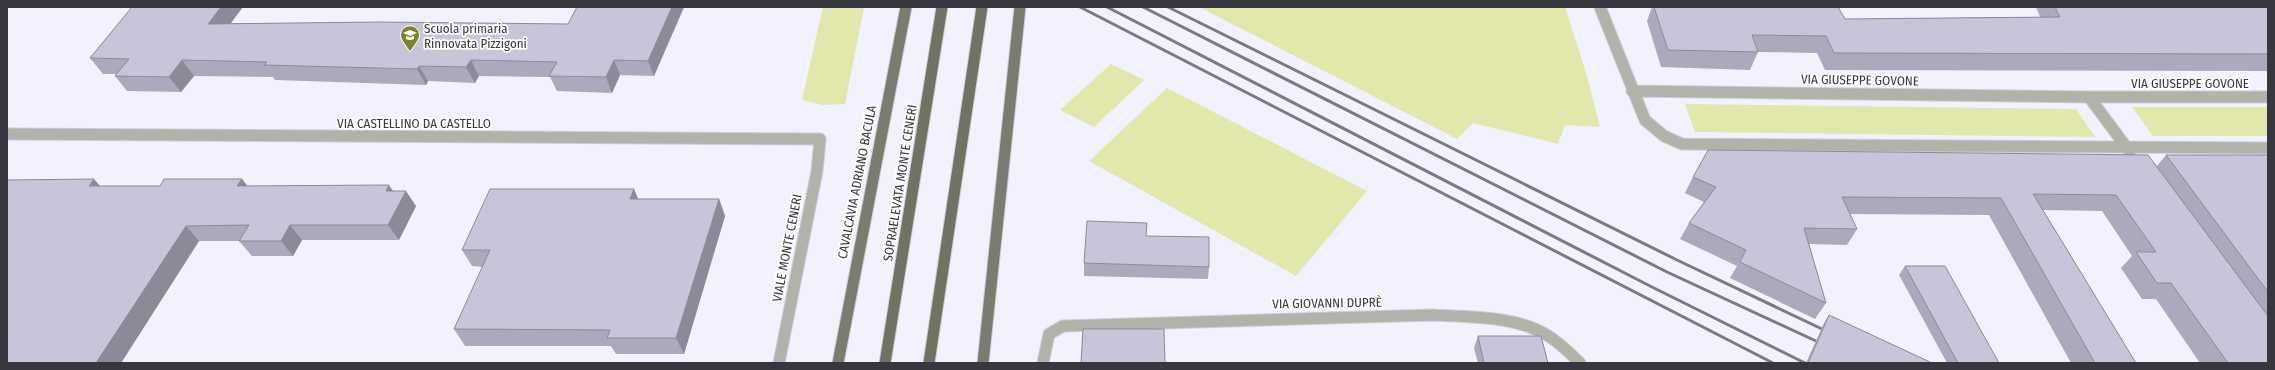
<svg xmlns="http://www.w3.org/2000/svg" width="2275" height="370" font-family="'Fira Sans Condensed',sans-serif">
<style>
.green{fill:#e2e7ab}
.lines{fill:none;stroke-linecap:round;stroke-linejoin:round}
.pedestrian-casing{stroke:#cccdd7;stroke-width:13}
.minor-casing{stroke:#cccdd7;stroke-width:13}
.primary-casing{stroke:#cccdd7;stroke-width:13}
.trunk-casing{stroke:#cccdd7;stroke-width:13}
.pedestrian{stroke:#b1b2a9;stroke-width:11}
.minor{stroke:#b1b2a9;stroke-width:11}
.primary{stroke:#7a7c6d;stroke-width:11}
.trunk{stroke:#707262;stroke-width:11}
.rail{stroke:#7a7a83;stroke-width:3}
.wall{fill:#a9aabb}
.shaded-wall{fill:#8a8b98}
.building{fill:#c5c6d9;stroke:#8a8b98}
.labels{text-anchor:middle;dominant-baseline:central;stroke-width:3.5;stroke-linejoin:round;paint-order:stroke}
.poi-label{font-size:13px;fill:#37373f;stroke:#fff;text-anchor:start}
.street-label{font-size:13px;fill:#37373f;stroke:#fff}
</style>
<rect width="100%" height="100%" fill="#f1f2fd"/>
<path class="green" d="M823 7H864L845 104 823 105 802 100Z
M1199 7H1565L1587 76 1600 127 1565 125 1558 144 1473 123 1457 139Z
M1111 64 1144 80 1094 127 1060 110Z
M1167 88 1367 191 1296 276 1089 161Z
M1685 104 2076 109 2095 137 1695 132Z
M2132 107H2268V136H2153Z"/>
<g class="lines">
<defs>
<path id="pedestrian" d="M7 134 820 139 817 171 779 363"/>
<path id="minor" d="M1600 7 1645 120 1664 136 1682 144 2268 148
M1632 91 2089 97H2268
M2089 97 2130 152
M1043 363 1049 334 1063 326 1433 315C1470 317 1515 316 1547 335 1560 343 1570 353 1580 363"/>
<path id="primary" d="M838 363 906 7
M983 363 1020 7"/>
<path id="trunk" d="M885 363 942 7
M929 363 982 7"/>
</defs>
<use href="#pedestrian" class="pedestrian-casing"/>
<use href="#minor" class="minor-casing"/>
<use href="#primary" class="primary-casing"/>
<use href="#trunk" class="trunk-casing"/>
<use href="#pedestrian" class="pedestrian"/>
<use href="#minor" class="minor"/>
<use href="#primary" class="primary"/>
<use href="#trunk" class="trunk"/>
<path class="rail" d="M1080 7 1773 363
M1107 7 1650 286 1805 363
M1143 7 1667 272 1816 341
M1168 7 1677 260 1822 329"/>
</g>
<path class="wall" d="M684 7 654 76 620 75 612 93 557 91 550 77 479 76 475 83 428 81 426 85 275 80 273 77 194 76 181 92 127 91 115 76 116 74H103L90 58 231 23 568 24Z
M1652 7H1838L1845 19 2040 17 2036 7H2268V71L1825 70 1817 53 1758 52 1750 70 1661 67 1647 21Z
M2166 155H2268V363H2200L2156 299H2142L2121 268 2132 256 2102 211 2043 210 2136 363H2071L1989 215 1850 214 1857 229 1847 245 1809 244 1826 303 1815 319 1730 278 1737 266 1680 239 1689 223 1704 202 1685 193 1693 177 2157 166Z
M242 179 247 186 393 191 416 206 399 240H302L293 256H252L239 241H199L121 363H7L100 186H160Z
M634 189 638 199H719L725 216 684 354H616L611 346H465L454 329 483 267 472 266 462 250Z
M1084 263 1209 267 1208 279 1084 276Z
M1905 266 1999 363H1947L1899 275Z
M1829 315 1932 363H1806L1824 323Z
M1478 336 1548 363H1478L1474 348Z"/>
<path class="shaded-wall" d="M221 7H243L219 39 208 24Z
M672 7H684L654 76 648 61Z
M182 60 194 76 181 92 169 77Z
M471 60 479 76 475 83 466 67Z
M614 60 620 75 612 93 606 77Z
M419 66 428 81 426 85 417 69Z
M94 179 108 195 89 186Z
M242 179 254 194 237 186Z
M389 185 399 200 386 191Z
M634 189 641 206 630 199Z
M406 191 416 206 399 240 388 225Z
M719 199 725 216 684 354 676 338Z
M290 225 302 240 293 256 281 241Z
M186 226 199 241 121 363H96Z"/>
<path class="building" d="M132 7H221L208 24 378 22 568 24 577 7H672L648 61 614 60 606 77 549 76 557 62 471 60 466 67 419 66 417 69 264 65 267 62 182 60 169 77 115 76 129 59 90 58Z
M1654 7H1838L1845 19 2060 17 2055 7H2268V54L1834 53 1826 36 1752 35 1758 52 1668 50Z
M1708 150 2148 155 2268 316V363H2228L2171 283H2157L2136 252H2156L2116 195 2033 194 2136 363H2095L2001 198 1842 197 1857 229 1804 228 1826 303 1740 262 1746 250 1689 223 1716 187 1693 177Z
M2166 155H2268V292Z
M94 179 89 186H160L164 179H242L237 186 389 185 386 191H406L388 225H290L281 241H239L249 225 186 226 96 363H7V180Z
M490 189H634L630 199H719L676 338H607L610 330 454 329 490 250H462Z
M1087 221 1147 223 1146 236 1209 237V267L1084 263Z
M1905 266H1945L1999 363H1958Z
M1829 315 1932 363H1808Z
M1083 329H1164L1165 363H1081Z
M1478 336H1541L1548 363H1484Z"/>
<defs>
<symbol id="school-pin" viewBox="-11 -11 22 30"><path d="M0 17L-7.5 6A9.5 9.5 0 1 1 7.5 6Z" fill="#7d812b" stroke="#fff"/><path d="M0-5L7-2L0 1L-7-2ZM-4 1L0 2.5L4 1V4Q0 6-4 4Z" fill="#fff"/></symbol>
</defs>
<g fill-rule="evenodd">
<use href="#school-pin" x="399" y="24" width="22" height="30"/>
</g>
<g class="labels">
<g class="poi-label">
<text x="424" y="28">Scuola primaria<tspan x="424" dy="15">Rinnovata Pizzigoni</tspan></text>
</g>
<g class="street-label">
<text transform="translate(1860 80) rotate(1)">VIA GIUSEPPE GOVONE</text>
<text x="2190" y="83">VIA GIUSEPPE GOVONE</text>
<text x="414" y="123">VIA CASTELLINO DA CASTELLO</text>
<text transform="translate(857 182) rotate(-79)">CAVALCAVIA ADRIANO BACULA</text>
<text transform="translate(900 183) rotate(-81)">SOPRAELEVATA MONTE CENERI</text>
<text transform="translate(787 248) rotate(-79)">VIALE MONTE CENERI</text>
<text transform="translate(1327 303) rotate(-1)">VIA GIOVANNI DUPRÈ</text>
</g>
</g>
<rect width="2275" height="370" fill="none" stroke="#37373f" stroke-width="16"/>
</svg>
